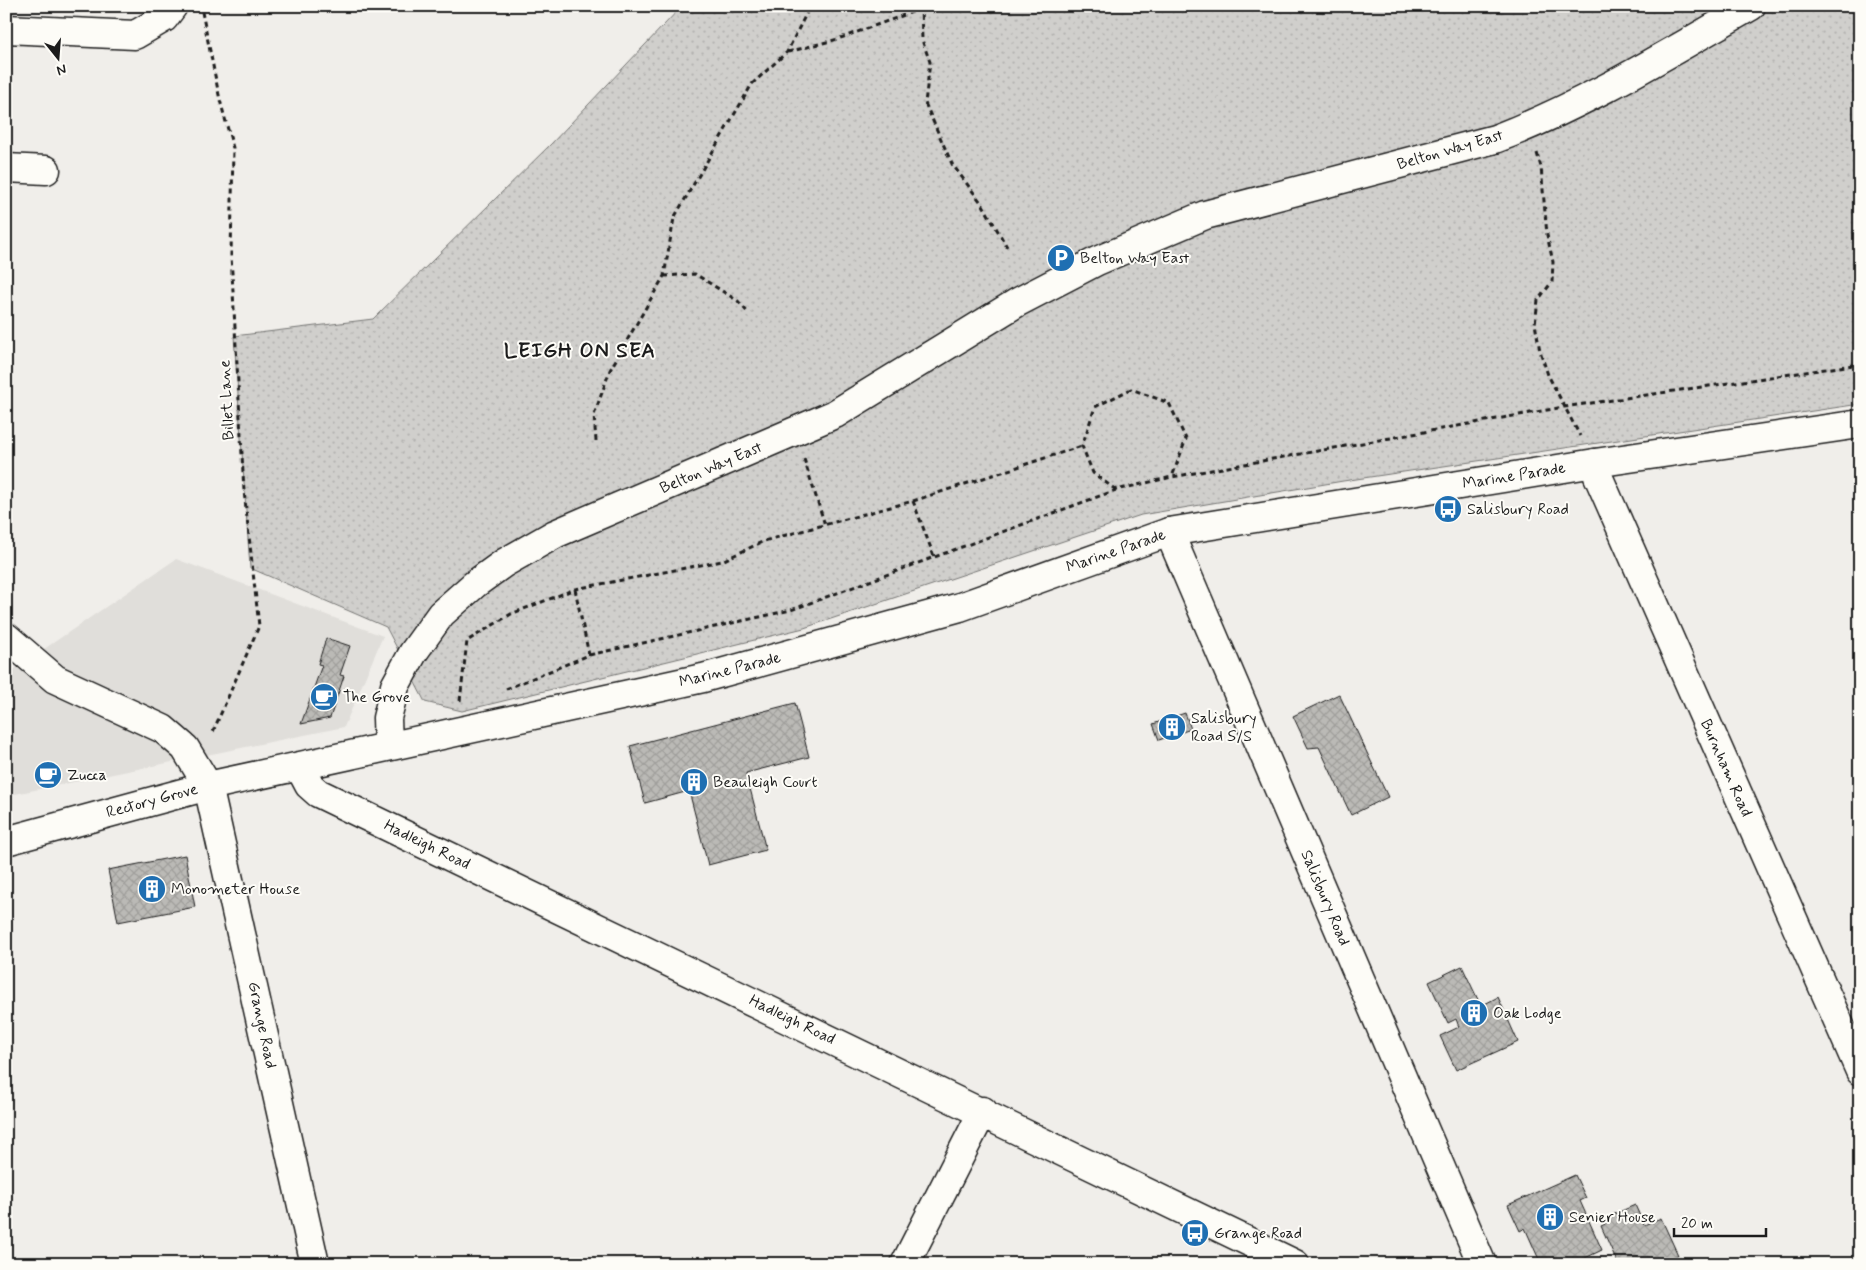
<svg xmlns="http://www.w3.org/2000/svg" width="1866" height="1270" font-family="Mynerve,sans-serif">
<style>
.built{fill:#e0deda}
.park{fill:url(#park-dots);stroke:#767674}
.building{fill:url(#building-cross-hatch);stroke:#1c1c1c}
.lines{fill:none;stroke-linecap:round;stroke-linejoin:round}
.street-casing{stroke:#1c1c1c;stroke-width:31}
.secondary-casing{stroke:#1c1c1c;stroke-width:31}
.path{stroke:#1c1c1c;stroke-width:3;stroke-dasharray:5 4;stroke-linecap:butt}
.street{stroke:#fdfcf7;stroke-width:28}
.secondary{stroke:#fdfcf7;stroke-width:28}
.labels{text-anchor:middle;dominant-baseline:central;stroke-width:4;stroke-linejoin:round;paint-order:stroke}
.street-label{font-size:16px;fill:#1c1c1c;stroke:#fdfcf7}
.poi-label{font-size:16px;fill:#1c1c1c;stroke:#fdfcf7;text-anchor:start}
.district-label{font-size:21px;font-weight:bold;letter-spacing:1px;fill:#1c1c1c;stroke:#fdfcf7}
</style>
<defs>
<pattern id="park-dots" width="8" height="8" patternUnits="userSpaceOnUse" patternTransform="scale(1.25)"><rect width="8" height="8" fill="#d0cfcc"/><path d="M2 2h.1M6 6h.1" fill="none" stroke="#b2b1af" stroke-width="1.8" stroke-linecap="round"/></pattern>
<pattern id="building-cross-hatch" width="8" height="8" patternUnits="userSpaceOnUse" patternTransform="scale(1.25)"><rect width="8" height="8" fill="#bbbab6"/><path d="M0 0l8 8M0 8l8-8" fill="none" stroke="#a09f9c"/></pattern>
</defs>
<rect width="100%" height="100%" fill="#f0eeea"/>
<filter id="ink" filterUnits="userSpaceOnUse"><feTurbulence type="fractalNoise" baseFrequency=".02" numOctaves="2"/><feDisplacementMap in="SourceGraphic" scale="10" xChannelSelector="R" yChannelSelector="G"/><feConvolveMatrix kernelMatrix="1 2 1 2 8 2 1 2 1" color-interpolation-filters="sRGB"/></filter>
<g filter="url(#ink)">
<path class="built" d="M176 559 383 636 344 727 15 794 6 777V675Z"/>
<path class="park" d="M682 6H1860V404L1343 481 1141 515 804 628 462 711 425 702 386 627 250 568 234 336 373 319 551 144Z"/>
<path class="building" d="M326 638 350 646 340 675 344 676 330 718 301 724 322 665 318 664Z
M1339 694 1388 797 1351 815 1319 747 1308 748 1293 716Z
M795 703 809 757 746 773 766 850 708 865 689 791 645 803 630 746Z
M1185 713 1191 729 1159 740 1153 724Z
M185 855 195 907 118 922 108 870Z
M1462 966 1481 1006 1498 997 1518 1042 1456 1070 1440 1036 1459 1027 1456 1019 1448 1023 1429 982Z
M1575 1175 1586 1198 1580 1201 1602 1250 1579 1261 1580 1264H1541L1525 1228 1520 1231 1508 1205Z
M1635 1205 1644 1225 1661 1218 1678 1255 1659 1264H1618L1601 1226 1605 1224 1603 1219Z"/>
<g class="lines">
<defs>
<path id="street" d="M6 29 135 35 164 18 173 6
M6 168 46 170
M1595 463 1598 476 1860 1071
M1169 532 1482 1264
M6 637 55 679 163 729 185 748 208 786 315 1264
M905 1264 983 1111"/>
<path id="secondary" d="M388 746 387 718 395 686 413 653 441 614 475 584 504 563 555 534 835 414 1018 302 1097 261 1205 215 1495 139C1585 105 1667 54 1751 6
M299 766 309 785 318 793 1295 1264
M6 841 208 786 703 678 960 607 1169 532 1595 463 1860 424"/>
</defs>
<use href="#street" class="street-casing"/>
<use href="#secondary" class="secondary-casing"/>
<path class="path" d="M921 6 922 40 930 62 925 103 952 164 983 205 1007 247
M202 12 220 100 233 148 231 255 244 491 259 626 212 734
M788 52 838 39 929 6
M1537 153 1541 167 1547 235 1553 262 1552 282 1538 300 1535 324 1540 351 1548 375 1580 436
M664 276 695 274 738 301 749 314
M596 441 594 415 610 370 664 276 674 218 752 84 787 52 810 6
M804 459 825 525
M1116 490 1093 473 1082 446 1095 407 1131 389 1169 403 1186 439 1172 477
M913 501 1082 446
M575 589 589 655
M506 689 589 655 791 610 1116 490 1172 477 1564 407 1860 364
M460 701 467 641 511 614 575 589 722 561 764 541 913 501 935 559"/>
<use href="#street" class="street"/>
<use href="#secondary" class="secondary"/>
</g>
</g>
<defs>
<symbol id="parking-disc" viewBox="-11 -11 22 22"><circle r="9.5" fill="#1f6fb2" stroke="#fdfcf7"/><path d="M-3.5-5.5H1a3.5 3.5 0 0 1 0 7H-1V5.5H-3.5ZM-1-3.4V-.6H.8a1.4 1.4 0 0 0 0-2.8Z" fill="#fff"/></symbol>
<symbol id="bus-disc" viewBox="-11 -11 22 22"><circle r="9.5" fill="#1f6fb2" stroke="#fdfcf7"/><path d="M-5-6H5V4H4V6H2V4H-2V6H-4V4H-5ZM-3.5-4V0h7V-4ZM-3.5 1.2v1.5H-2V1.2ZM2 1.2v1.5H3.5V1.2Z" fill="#fff"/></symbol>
<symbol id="cafe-disc" viewBox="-11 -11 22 22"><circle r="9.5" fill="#1f6fb2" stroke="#fdfcf7"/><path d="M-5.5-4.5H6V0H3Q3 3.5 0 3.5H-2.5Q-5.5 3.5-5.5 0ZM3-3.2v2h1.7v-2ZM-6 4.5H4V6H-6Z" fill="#fff"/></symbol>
<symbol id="building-disc" viewBox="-11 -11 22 22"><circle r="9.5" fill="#1f6fb2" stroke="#fdfcf7"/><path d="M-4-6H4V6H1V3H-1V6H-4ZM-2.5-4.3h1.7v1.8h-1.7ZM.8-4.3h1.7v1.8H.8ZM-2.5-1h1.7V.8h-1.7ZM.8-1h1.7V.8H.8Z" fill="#fff"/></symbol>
</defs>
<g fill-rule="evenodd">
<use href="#parking-disc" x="1045" y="242" width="32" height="32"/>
<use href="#bus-disc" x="1432" y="493" width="32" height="32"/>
<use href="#cafe-disc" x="308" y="681" width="32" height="32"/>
<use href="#building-disc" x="1156" y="711" width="32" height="32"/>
<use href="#cafe-disc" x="32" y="759" width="32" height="32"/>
<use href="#building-disc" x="678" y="766" width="32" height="32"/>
<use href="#building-disc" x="136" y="873" width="32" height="32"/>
<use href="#building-disc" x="1458" y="997" width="32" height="32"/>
<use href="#building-disc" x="1534" y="1201" width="32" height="32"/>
<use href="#bus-disc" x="1179" y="1217" width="32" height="32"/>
</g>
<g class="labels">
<g class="street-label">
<text transform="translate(1450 150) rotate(-16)">Belton Way East</text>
<text transform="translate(227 400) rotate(-93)">Billet Lane</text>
<text transform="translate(711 468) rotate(-23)">Belton Way East</text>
<text transform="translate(1514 476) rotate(-9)">Marine Parade</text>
<text transform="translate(1116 551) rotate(-19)">Marine Parade</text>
<text transform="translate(730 670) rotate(-14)">Marine Parade</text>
<text transform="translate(1726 768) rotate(66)">Burnham Road</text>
<text transform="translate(152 801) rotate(-15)">Rectory Grove</text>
<text transform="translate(427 845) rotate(26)">Hadleigh Road</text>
<text transform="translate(1325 898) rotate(67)">Salisbury Road</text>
<text transform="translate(792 1020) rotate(26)">Hadleigh Road</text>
<text transform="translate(262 1025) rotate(78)">Grange Road</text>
</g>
<g class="poi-label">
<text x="1080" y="258">Belton Way East</text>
<text x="1467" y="509">Salisbury Road</text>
<text x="343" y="697">The Grove</text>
<text x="1191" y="718">Salisbury<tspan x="1191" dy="18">Road S/S</tspan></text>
<text x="67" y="775">Zucca</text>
<text x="713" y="782">Beauleigh Court</text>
<text x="171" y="889">Monometer House</text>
<text x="1493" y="1013">Oak Lodge</text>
<text x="1569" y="1217">Senier House</text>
<text x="1214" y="1233">Grange Road</text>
</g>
<g class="district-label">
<text x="580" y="351">LEIGH ON SEA</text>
</g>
</g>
<rect width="1866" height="1270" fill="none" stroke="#fdfcf7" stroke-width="25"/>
<rect x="12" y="12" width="1841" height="1245" fill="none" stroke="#1c1c1c" stroke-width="2" filter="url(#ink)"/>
<g transform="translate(58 58) rotate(163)" stroke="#fdfcf7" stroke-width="4" paint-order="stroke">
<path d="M0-4L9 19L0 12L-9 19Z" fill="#1c1c1c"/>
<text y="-8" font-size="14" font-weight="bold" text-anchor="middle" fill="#1c1c1c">N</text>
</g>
<path d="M1674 1228v8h92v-8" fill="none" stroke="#1c1c1c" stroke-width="2.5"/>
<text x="1681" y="1228" font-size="15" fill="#1c1c1c" stroke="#fdfcf7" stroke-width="4" paint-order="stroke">20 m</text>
</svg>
